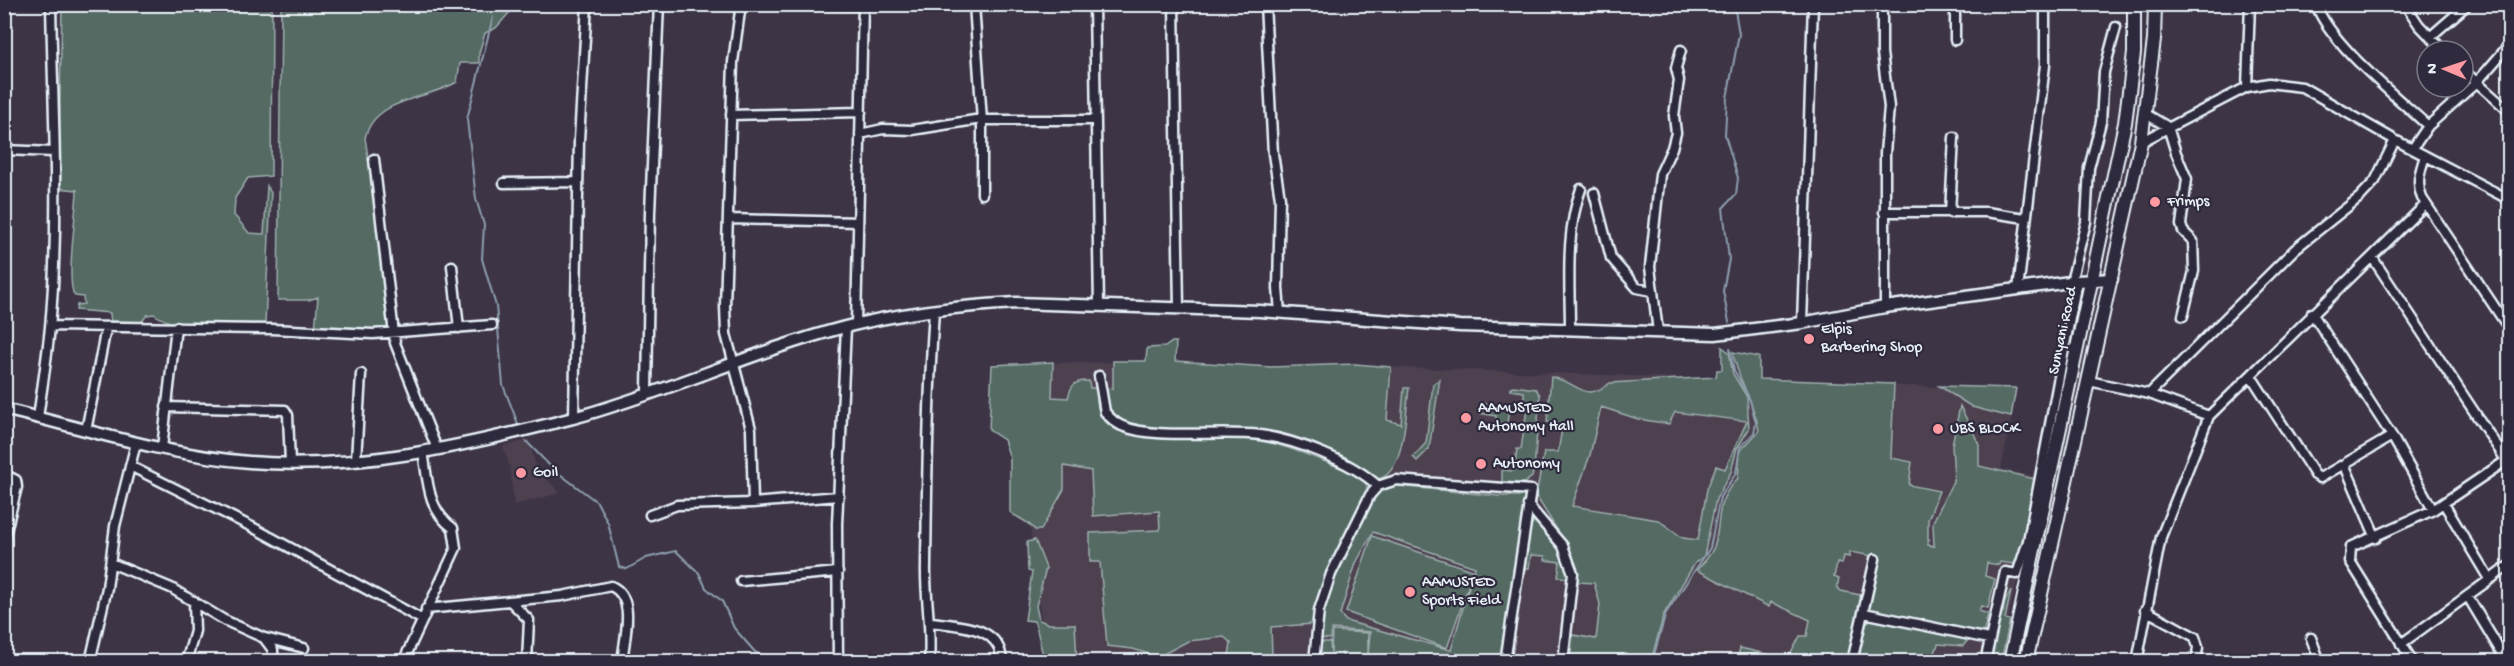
<svg xmlns="http://www.w3.org/2000/svg" width="2514" height="666" font-family="'Gochi Hand',sans-serif">
<style>
.built{fill:#4e4150}
.green{fill:#546a64;stroke:#9eaeae;stroke-width:1.5;fill-rule:evenodd}
.lines{fill:none;stroke-linecap:round;stroke-linejoin:round}
.stream{stroke:#8d9fae;stroke-width:2}
.minor-casing{stroke:#e8f1f8;stroke-width:13}
.tertiary-casing{stroke:#e8f1f8;stroke-width:15}
.primary-casing{stroke:#e8f1f8;stroke-width:16}
.minor{stroke:#2f2a3d;stroke-width:8}
.tertiary{stroke:#2f2a3d;stroke-width:10}
.primary{stroke:#2f2a3d;stroke-width:12}
.poi-dot{fill:#ff9aa2;stroke:#2f2a3d;stroke-width:2}
.labels{text-anchor:middle;dominant-baseline:central;stroke-width:4.5;stroke-linejoin:round;paint-order:stroke}
.poi-label{font-size:16px;fill:#e8f1f8;stroke:#2f2a3d;text-anchor:start}
.street-label{font-size:16px;fill:#e8f1f8;stroke:#2f2a3d}
</style>
<rect width="100%" height="100%" fill="#3d3446"/>
<filter id="ink" filterUnits="userSpaceOnUse"><feTurbulence type="fractalNoise" baseFrequency=".0167" numOctaves="2"/><feDisplacementMap in="SourceGraphic" scale="12" xChannelSelector="R" yChannelSelector="G"/><feConvolveMatrix kernelMatrix="1 2 1 2 8 2 1 2 1" color-interpolation-filters="sRGB"/></filter>
<g filter="url(#ink)">
<path class="built" d="M1178 362 1270 367 1357 366 2017 390 2001 469 2040 478 1999 661H1042L1044 642 1029 518 1012 517 1003 363Z
M529 440 536 467 560 493 514 505 510 468 503 446Z"/>
<path class="green" d="M62 5H272L271 176 248 178 235 198 234 215 249 233 264 234 267 186 271 193 265 324C241 332 175 330 154 314L147 315 140 324H111L110 313 76 310 77 305 84 304 83 297 75 296C65 285 77 207 77 190L58 188Z
M281 5H516L496 28 485 33 479 53V63H460L457 82C427 100 375 97 365 138L382 242 391 322 386 332 315 330 318 297 309 300H278Z
M1172 342H1176L1175 361 1271 367 1355 364 1391 367 1387 420 1401 424 1404 388H1409C1406 410 1405 476 1377 479L1363 469 1262 434 1141 429 1126 426 1110 414 1104 389 1113 388V361H1146L1147 348 1165 347Z
M1722 347 1729 352 1733 374 1747 397 1749 429 1737 448 1731 472 1716 499 1704 556 1695 563 1664 614 1651 661H1567L1568 654H1571L1573 635 1596 639 1600 604 1594 583 1578 582 1573 555 1536 496 1544 452H1558L1563 423 1547 422 1551 377C1580 382 1582 404 1610 383L1716 377 1717 370H1722ZM1601 407 1638 419 1669 424 1675 412 1747 421 1725 469 1716 466 1707 489 1698 540 1683 538 1658 520 1572 506 1590 455Z
M1733 352 1759 357V379L1894 384 1891 458 1912 462 1909 485 1939 491 1928 520V545L1934 546 1933 522 1954 479 1952 445 1960 406 1979 444V466L2035 479 2018 561 2014 564 2000 562 1999 565 1987 563 1985 576 1995 579 1988 608 1981 606 1979 611 1988 614 1983 635 1868 608 1878 557 1850 552 1849 557 1844 556 1842 564 1837 563 1834 577 1839 579 1837 587 1841 591 1860 595 1861 599 1847 661H1737L1740 648 1788 659 1800 636H1807L1810 620 1771 602 1769 607 1697 570C1703 563 1711 555 1714 547 1723 516 1713 504 1738 478L1740 451 1759 431C1754 400 1737 380 1733 352Z
M1053 362 1052 397 1068 398C1071 385 1075 380 1089 381L1090 388H1098C1098 394 1096 405 1099 411 1115 454 1214 432 1250 438 1288 445 1324 462 1359 475L1367 485 1366 492 1323 588 1313 624 1271 627 1272 655 1263 661H1228L1231 643 1224 637 1188 641 1158 657 1133 649 1107 646 1100 562H1090V533L1160 530 1159 511 1093 516 1091 471 1064 466V489L1041 530H1035C1028 521 1019 519 1010 512V458L1004 440 989 430 992 365Z
M1440 379 1429 449 1417 461 1413 457 1426 443 1433 384Z
M1513 386 1536 389 1540 395 1534 469 1532 477 1524 483 1502 482V470L1514 471 1517 449H1521L1528 402 1524 401V392L1510 390Z
M1939 386 2016 388 2011 417 1972 407Z
M1480 403 1509 408 1507 424 1496 422V416L1478 413Z
M1388 485 1499 496H1526L1502 661 1357 662 1356 659H1345L1342 654V658L1330 657 1329 661 1317 662 1318 642H1330L1331 653 1332 631 1368 633V656L1370 632 1332 629 1331 639 1318 638C1321 600 1356 508 1388 485ZM1373 532 1475 567 1474 571 1372 536 1346 612 1447 648 1472 576 1451 650 1346 621 1340 614 1356 563Z
M1536 520 1558 545 1569 578 1558 577 1560 562 1545 560V556L1531 555 1529 568H1523L1530 526Z
M1035 540 1046 568 1036 606 1039 620 1049 624H1075L1077 661H1046C1039 649 1040 635 1034 621L1025 620 1032 572 1028 571 1027 542Z
M2011 591 2005 619 2010 620 2001 661 1988 662 1998 611 2003 612 2005 601Z
M1870 620 1968 640 1963 646 1938 644 1935 653 1943 656 1941 661 1857 662 1864 626Z"/>
<g class="lines">
<path class="stream" d="M493 17 467 119 476 199 484 225 482 259 496 306 503 385 518 424
M1729 322 1723 291 1729 259 1723 208 1736 194 1738 178 1725 135 1727 98 1739 34 1734 4
M526 441 553 469 597 502 608 523 619 567 627 569 646 558 676 551 699 573 706 588 722 601 734 628 755 652 774 662
M1652 662 1666 613 1710 548 1720 497 1736 473 1740 447 1754 433 1756 423 1750 400 1734 370 1730 348"/>
<defs>
<path id="minor" d="M741 4 733 62 725 306 726 334 751 429 753 503
M797 4 863 5
M974 4 982 121V194
M1094 4 1099 306
M1174 4 1179 308
M1265 4 1273 154 1280 198 1278 288 1280 313
M1882 4V53L1889 107 1885 153V307
M2316 4C2328 42 2398 98 2428 126
M2405 4 2419 25 2444 51
M2155 6 2186 4
M2430 37 2468 4
M1955 40V4
M2463 70 2510 112
M2247 87 2250 4
M2146 114 2168 127 2176 153 2187 179 2181 225 2183 231 2193 241 2194 271 2183 316
M731 115 861 112
M860 134 883 129 912 130 975 120H1095
M2141 142 2247 87 2269 83 2302 87 2395 140 2510 200
M2413 148 2428 126 2477 82 2510 44
M4 150 54 152
M2425 156C2420 171 2416 183 2422 198L2510 330
M374 159 395 343 437 449
M504 183 578 182
M1594 193 1611 258 1637 288 1652 291
M1884 212H1986L2025 218
M1950 213 1954 137
M728 219 858 222
M2372 257 2506 460
M452 266 459 328
M2071 282 2086 222 2089 168 2101 122 2104 72 2116 27
M2018 290 2045 65V4
M2312 313 2392 436 2433 510
M1802 323 1813 4
M856 325 863 4
M50 326 272 329 373 334 492 325
M1570 329C1570 282 1565 233 1581 189
M1658 332 1650 267 1660 174 1672 148 1676 133 1674 116 1679 80 1676 68 1681 50
M1099 376 1105 412C1110 418 1115 423 1122 426 1155 440 1221 430 1260 435 1296 440 1351 461 1378 486L1370 495 1331 574 1319 610 1314 662
M2251 376 2315 475 2320 478 2392 436
M2089 381 2149 394 2209 416
M647 393 650 212 659 4
M2149 394 2295 249 2360 197 2375 181 2395 140
M166 407 285 410 288 415 290 463
M574 417 579 140 587 4
M38 418C42 388 47 358 50 327 60 220 53 111 51 4
M86 431 106 328
M162 448 176 327
M356 460 361 374
M130 466 252 527 421 619
M2345 466 2376 538
M4 474 16 480 17 487 4 539
M1378 486 1396 480 1531 490 1505 662
M2444 504 2489 579
M1528 505 1563 546 1573 573 1563 662
M650 515 677 505 753 503 839 496
M111 563 171 588 224 620 264 638 273 650V662
M741 581 838 572
M2468 597 2507 662
M511 602 529 620 527 662
M426 609 562 596 611 586C636 597 625 635 623 655
M2145 610 2195 637 2198 647 2196 662
M1864 613 1989 639
M931 622C959 626 1001 625 1002 662
M265 638 304 648
M2311 638 2320 662
M2401 644 2510 565
M704 659V662
M90 662 107 588 115 526 136 443
M186 662 195 631 194 601
M403 662 456 548 453 528C427 509 428 481 423 451
M838 662 837 524 846 327
M929 662C932 628 925 598 926 565 927 480 928 396 934 311
M1852 662 1875 559
M1985 662 2005 572 2017 574 2028 541 2077 281
M2137 662 2161 537 2209 416 2426 204
M2413 662 2350 561 2351 547 2433 510 2510 458"/>
<path id="tertiary" d="M4 409C85 429 166 455 249 462 358 471 469 445 573 418 665 393 753 351 845 327 900 313 960 306 1016 303L1260 311 1460 326 1715 334 1802 323 1885 307 2077 281 2112 279"/>
<path id="primary" d="M2010 662 2125 123 2134 53V4
M2026 662 2141 142 2154 40 2155 4"/>
</defs>
<use href="#minor" class="minor-casing"/>
<use href="#tertiary" class="tertiary-casing"/>
<use href="#primary" class="primary-casing"/>
<use href="#minor" class="minor"/>
<use href="#tertiary" class="tertiary"/>
<use href="#primary" class="primary"/>
</g>
</g>
<g class="poi-dot">
<circle cx="2155" cy="202" r="6"/>
<circle cx="1809" cy="339" r="6"/>
<circle cx="1466" cy="418" r="6"/>
<circle cx="1938" cy="429" r="6"/>
<circle cx="1481" cy="464" r="6"/>
<circle cx="521" cy="473" r="6"/>
<circle cx="1410" cy="592" r="6"/>
</g>
<g class="labels">
<g class="poi-label">
<text x="2167" y="202">Frimps</text>
<text x="1821" y="330">Elpis<tspan x="1821" dy="18">Barbering Shop</tspan></text>
<text x="1478" y="409">AAMUSTED<tspan x="1478" dy="18">Autonomy Hall</tspan></text>
<text x="1950" y="429">UBS BLOCK</text>
<text x="1493" y="464">Autonomy</text>
<text x="533" y="473">Goil</text>
<text x="1422" y="583">AAMUSTED<tspan x="1422" dy="18">Sports Field</tspan></text>
</g>
<g class="street-label">
<text transform="translate(2064 331) rotate(-78)">Sunyani Road</text>
</g>
</g>
<rect width="2514" height="666" fill="none" stroke="#2f2a3d" stroke-width="24"/>
<rect x="12" y="12" width="2490" height="642" fill="none" stroke="#e8f1f8" stroke-width="2" filter="url(#ink)"/>
<g transform="translate(2445 69) rotate(272)"><circle r="28" fill="#2f2a3d" stroke="#797a88" stroke-width="1.5"/>
<path d="M0-4.5L10 22L0 15L-10 22Z" fill="#ff9aa2"/>
<text y="-9" font-size="16" font-weight="bold" text-anchor="middle" fill="#e8f1f8">N</text>
</g>
</svg>
